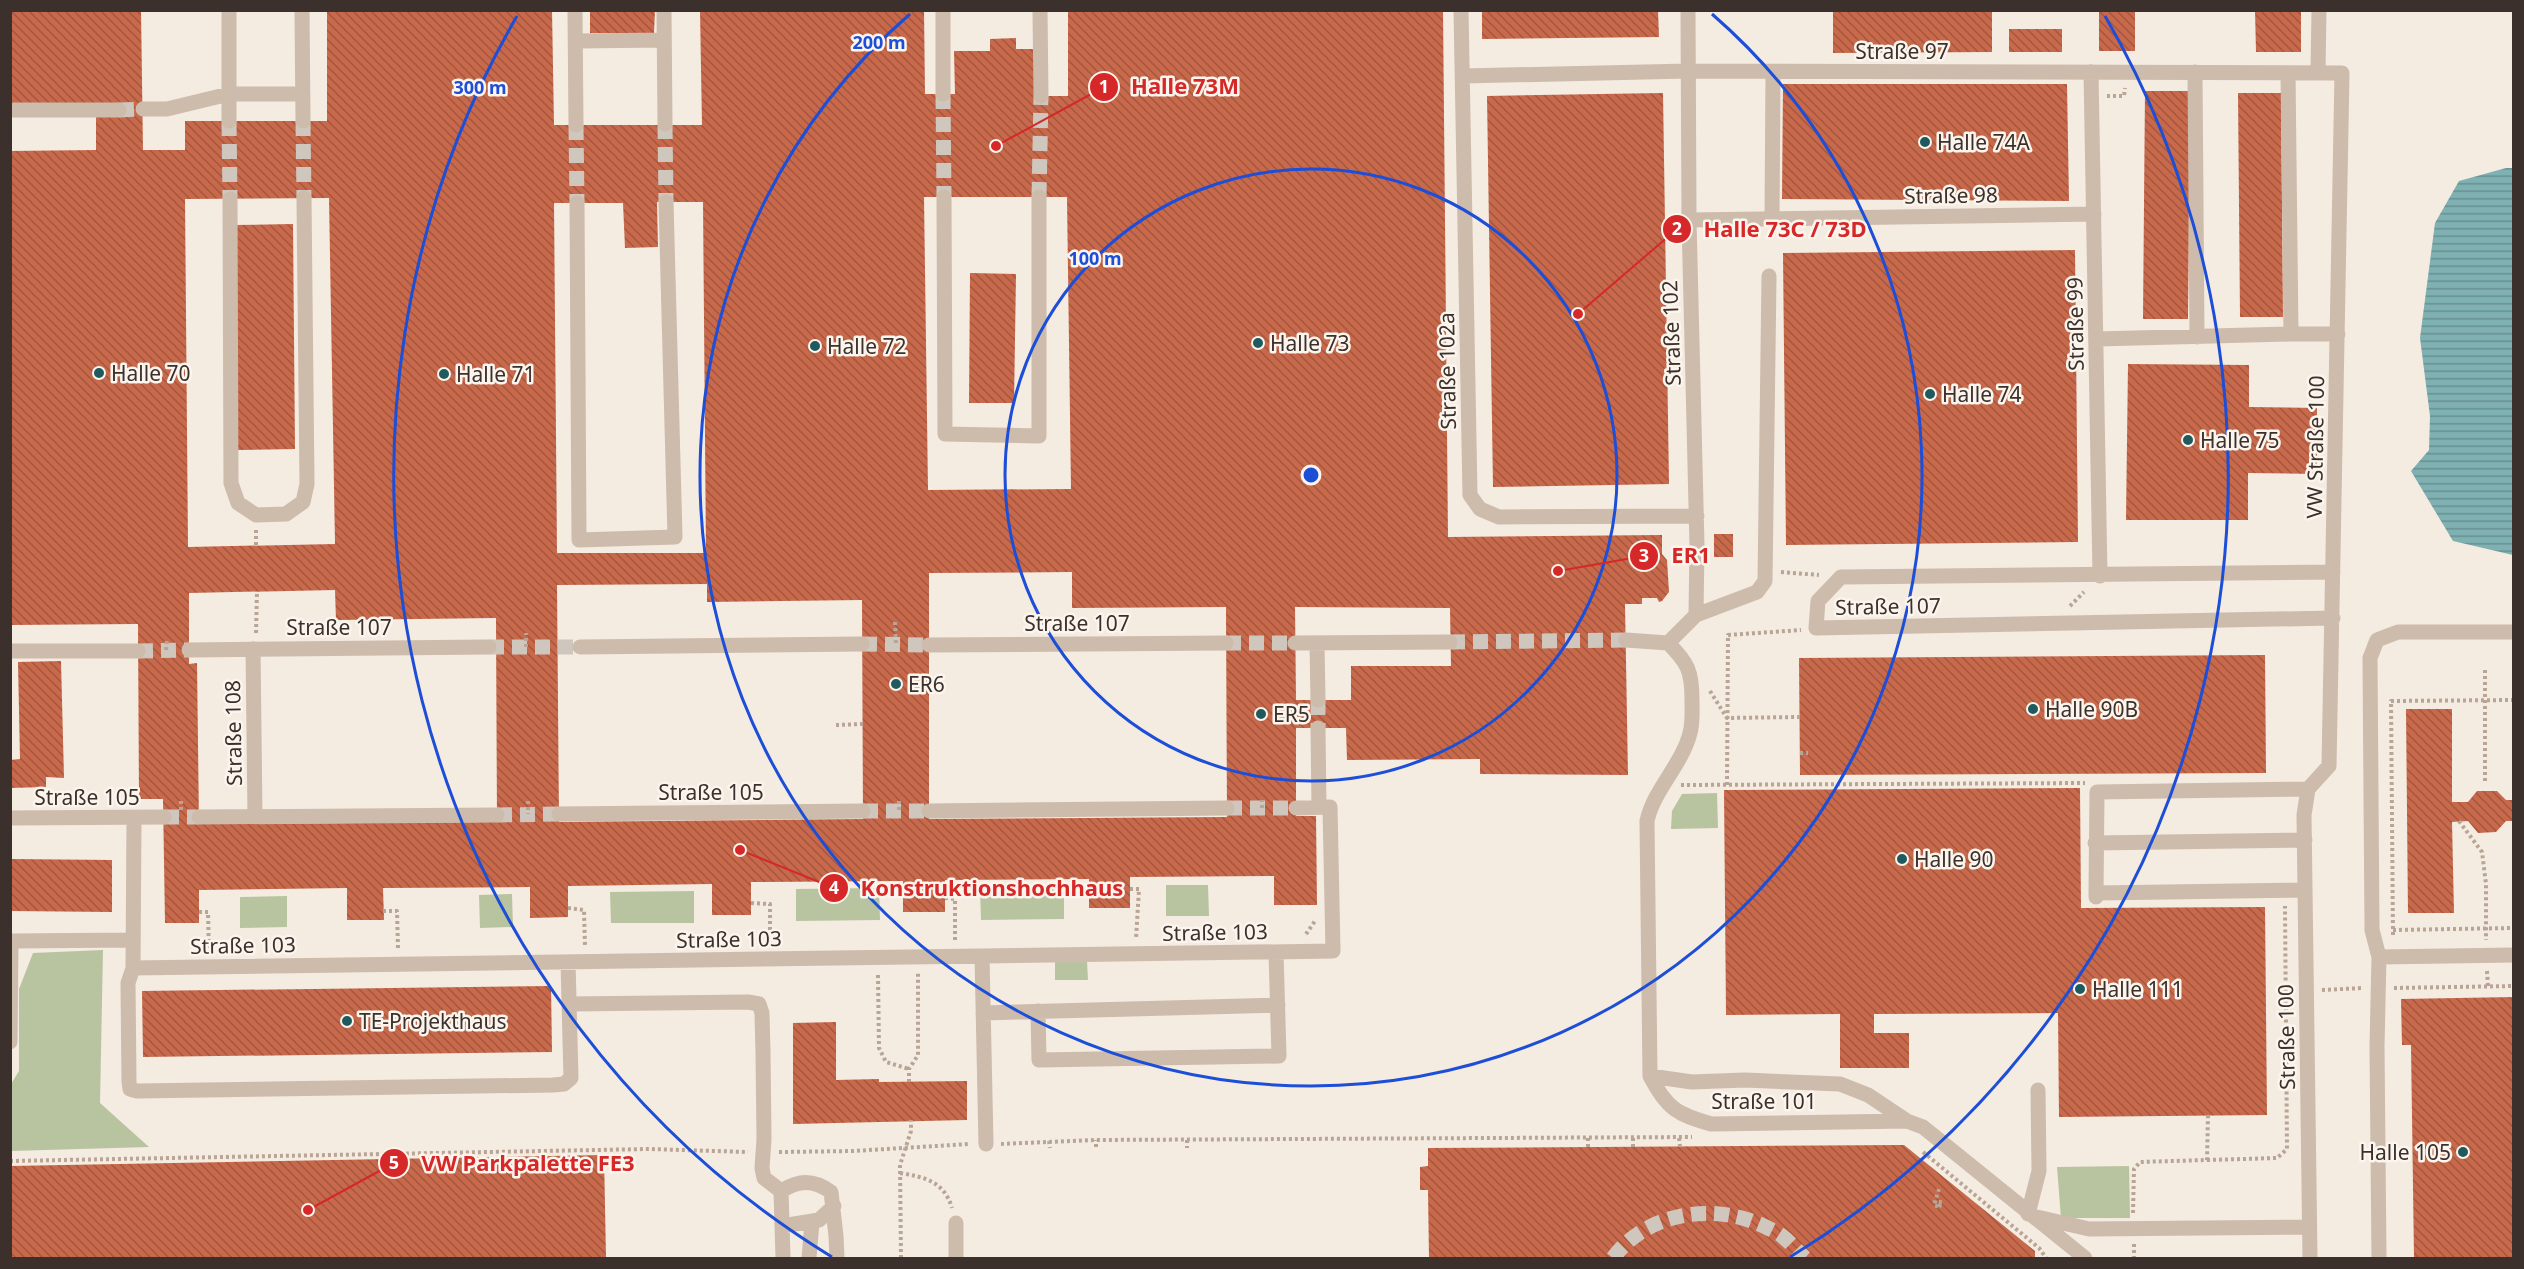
<svg xmlns="http://www.w3.org/2000/svg" width="2524" height="1269" font-family="'Noto Sans',sans-serif">
<style>
.green{fill:#b8c4a0}
.water{fill:url(#water-rules)}
.building{fill:url(#building-back-hatch);fill-rule:evenodd}
.lines{fill:none;stroke-linecap:round;stroke-linejoin:round}
.minor-tunnel{stroke:#cfc6bd;stroke-width:15;stroke-dasharray:15 8;stroke-linecap:butt}
.path{stroke:#b9a596;stroke-width:4;stroke-dasharray:3 3;stroke-linecap:butt}
.minor{stroke:#cdbbac;stroke-width:15}
.ring{fill:none;stroke:#1d4ed8;stroke-width:3}
.poi-dot{fill:#1f5a5e;stroke:#fbf5ee;stroke-width:2}
.labels{text-anchor:middle;dominant-baseline:central;stroke-width:5;stroke-linejoin:round;paint-order:stroke}
.street-label{font-size:21px;fill:#3b302b;stroke:#fbf5ee}
.poi-label{font-size:21px;fill:#3b302b;stroke:#fbf5ee;text-anchor:start}
.centre{fill:#1d4ed8;stroke:#fbf5ee;stroke-width:3}
.ring-label{font-size:18px;text-anchor:middle;font-weight:bold;fill:#1d4ed8;stroke:#fbf5ee;stroke-width:5;stroke-linejoin:round;paint-order:stroke}
.leader{fill:none;stroke:#d62828;stroke-width:2}
.callout-dot{fill:#d62828;stroke:#fbf5ee;stroke-width:2}
.mark-label{font-size:18px;text-anchor:middle;font-weight:bold;fill:#fff}
.callout-label{font-size:22px;text-anchor:middle;font-weight:bold;fill:#d62828;stroke:#fbf5ee;stroke-width:5;stroke-linejoin:round;paint-order:stroke}
</style>
<defs>
<pattern id="water-rules" width="6" height="5" patternUnits="userSpaceOnUse" patternTransform="scale(1.5)"><rect width="6" height="5" fill="#7fb0b2"/><path d="M0 2.5h6" fill="none" stroke="#699091"/></pattern>
<pattern id="building-back-hatch" width="6" height="6" patternUnits="userSpaceOnUse" patternTransform="scale(1.5)"><rect width="6" height="6" fill="#c8694b"/><path d="M-1 5l2 2M0 0l6 6M5-1l2 2" fill="none" stroke="#a4573f"/></pattern>
</defs>
<rect width="100%" height="100%" fill="#f4ebe1"/>
<path class="green" d="M1717 793 1718 828 1671 829 1672 811 1682 794Z
M1166 885H1208L1209 916H1166Z
M879 888 880 920 796 921V889Z
M980 888H1064V919L981 920Z
M694 891V923H611L610 892Z
M512 894 513 927 480 928 479 895Z
M287 896V927L240 928V897Z
M103 950 100 1103 149 1147 11 1151V1084L19 1071V989L33 953Z
M1055 961H1087L1088 980H1055Z
M2129 1166 2130 1218H2061L2057 1167Z"/>
<path class="water" d="M2506 168H2514L2513 555 2453 541 2411 471 2429 450 2430 416 2420 338 2435 223 2459 181Z"/>
<path class="building" d="M10 10H141L143 150H185V121H327V10H552L554 125H702L700 10H924L925 94H955L954 51H990V39L1016 38V49H1034L1041 96H1068V10H1443L1448 537 1662 535V554L1667 560 1669 592 1662 601 1659 602 1657 598H1642V604H1625L1628 775 1480 774V759L1347 760 1346 728H1296V816H1316L1317 905H1274V876L1130 877V908H1089V879L945 880V912H903V881L751 882V915H712V884L568 886V917L530 918V887L383 888 384 920H347V888L199 890V923H165L163 799H139L138 624 10 625V151L96 150V104H10ZM924 197H1067L1071 489 928 490ZM329 198 335 544 188 547 185 199ZM657 202H703L706 553H557L554 203H623L625 248 658 247ZM1072 572V608L1226 607 1227 817 929 819V573ZM707 584V602L862 600 863 819 559 822 557 585ZM335 590 336 620 496 618 497 822 199 824 197 663 189 664V593ZM1295 607 1450 608 1451 666H1351V700H1296Z
M590 10H655L654 33H590Z
M1482 10H1658L1659 37 1482 39Z
M1833 10H1992V52L1833 53Z
M2099 10H2135V51H2099Z
M2255 10H2301V52H2256Z
M2009 29H2062V52H2009Z
M1783 84H2067L2069 201 1782 199Z
M2145 91H2190L2188 319H2143Z
M1663 93 1669 484 1493 487 1487 96Z
M2238 93H2281L2283 317H2240Z
M293 224 295 449 238 450 235 225Z
M2075 250 2078 542 1786 545 1783 253Z
M970 273 1016 274 1014 403H969Z
M2128 364 2249 365V407L2317 408V474L2248 473V520H2126Z
M1714 534H1733V557H1714Z
M2265 655 2266 773 1800 775 1799 658Z
M61 661 64 778 46 777V787L10 788V760L20 759 18 662Z
M2406 709H2452V802H2468L2477 791H2497L2506 800H2514V821H2506L2496 832 2478 833 2468 821 2452 822 2454 913H2408Z
M2080 788 2081 908 2265 907 2267 1115 2059 1117 2058 1013 1874 1014V1033H1909V1068H1840V1014L1726 1015 1724 790Z
M10 859 112 860V912L10 911Z
M551 986 552 1052 143 1057 142 991Z
M2514 997V1258H2414L2411 1045H2402L2401 999Z
M836 1022V1080L879 1079V1082L967 1081V1120L793 1124V1023Z
M1904 1145 2035 1251V1258H1429L1428 1190H1420V1167L1428 1166V1148Z
M604 1155 606 1258H10V1166Z"/>
<g class="lines">
<path class="minor-tunnel" d="M943 94 944 197
M119 110 143 109
M229 121 230 199
M303 121 304 198
M665 124 666 202
M576 125 577 203
M1039 197 1041 96
M1450 642 1626 640
M1226 643H1295
M862 644 929 645
M489 647H580
M138 651 189 650
M1318 700V728
M1227 808H1296
M863 811H929
M497 815 559 814
M164 817H199
M1613 1258C1648 1211 1715 1202 1766 1227 1771 1230 1777 1232 1782 1236 1790 1242 1797 1251 1805 1258"/>
<path class="path" d="M2107 96H2124L2125 88
M256 530V546
M1781 572 1819 575
M2070 606 2084 592
M895 622 896 645
M256 633 257 591
M526 647V633
M166 650 167 639
M2485 670V784
M1710 691 1727 718 1800 717
M836 725 863 724
M1800 753H1808
M1681 785 2085 783
M1727 785 1728 635 1801 630
M181 801V810
M528 801V814
M899 801V811
M1262 808V800
M2459 821 2482 852 2486 884V940
M1130 889H1139L1136 939
M945 898 955 899V940
M751 903 770 904V943
M568 908 584 910 585 946
M383 911H397L398 948
M199 912H208L209 952
M2393 930 2514 928
M1306 934 1315 921
M2393 935 2391 701 2514 700
M2487 971 2488 986
M878 975 879 1048 886 1062 909 1069
M2394 988 2514 986
M2322 990 2363 988
M909 1082V1069L918 1055V973
M1633 1138V1147
M1679 1138 1680 1146
M1187 1140V1148
M1049 1141 1050 1148
M1001 1144 1096 1140 1692 1137
M1096 1147V1140
M1588 1147V1138
M779 1152 853 1151 969 1144
M1923 1152 2039 1248 2046 1258
M2207 1160 2277 1158 2287 1149 2285 906
M10 1161 649 1149 748 1152
M900 1173C924 1177 944 1181 952 1208
M1939 1189 1934 1205 1939 1207
M1939 1207 1942 1202H1938L1940 1206
M2133 1213 2134 1169 2140 1162 2207 1160 2208 1116
M2134 1244V1258
M901 1258 900 1165 911 1131V1120"/>
<path class="minor" d="M229 10V121
M302 10 303 121
M575 10 576 125
M664 10 665 124
M943 10V94
M1040 10 1041 96
M1461 10 1470 495 1480 509 1499 517 1697 516
M576 41 664 40
M2091 72 2100 576
M2195 72 2197 337
M2318 72 2319 10
M1463 76 1689 71 2342 73 2329 766 2308 789 2304 815 2310 1258
M143 109H167L229 94H303
M10 110H119
M944 197 945 434 1039 436V197
M230 199 231 483 238 503 256 515 286 514 303 502 307 484 304 198
M577 203 579 540 675 537 666 202
M1772 219 1773 72
M1689 220 2094 214
M2291 334H2338
M2097 339 2291 334 2288 73
M1696 615 1757 592 1765 581 1769 276
M2333 618 1816 628 1818 601 1841 577 2333 572
M1626 640 1668 643
M1295 643 1450 642
M1317 643 1318 700
M1668 643C1688 663 1692 671 1692 700 1692 711 1693 723 1690 733 1682 765 1654 789 1647 821L1650 1076C1667 1109 1677 1114 1711 1124L1907 1121 1923 1127 2085 1258
M1668 643 1696 615 1697 546 1689 220 1688 10
M929 645 1226 643
M580 647 862 644
M253 649 255 816
M189 650 489 647
M10 651H138
M1318 728 1319 807
M929 811 1227 808
M559 814 863 811
M199 817 497 815
M10 818 164 817
M134 818 133 968 1333 951 1330 807 1296 808
M2095 843 2305 840
M2096 893 2097 792 2308 789
M2096 897V893L2305 890
M982 956 986 1144
M2379 957 2372 930 2370 658 2377 640 2398 632H2514
M133 968 128 983 129 1082 130 1089 137 1091 553 1085 564 1084 571 1078 568 962
M570 1004 748 1002 759 1004 762 1013 763 1052 764 1139 762 1168 764 1178 781 1191 783 1258
M1038 1011 1039 1060 1279 1056 1276 952
M983 1013 1278 1005
M10 1042 11 941 133 940
M1650 1076 1692 1082 1745 1080 1840 1084 1868 1095 1907 1121
M781 1191C799 1180 813 1179 831 1192L836 1236 837 1258
M2028 1214 2039 1171 2038 1090
M2037 1217 2089 1229 2309 1227
M782 1226 819 1220 834 1206
M809 1258 812 1222
M956 1258V1223
M2379 1258 2377 1046 2379 957 2514 955"/>
</g>
<g class="ring">
<circle cx="1311" cy="475" r="306"/>
<path d="M1712 14A611 611 0 1 1 910 14"/>
<path d="M832 1257A917 917 0 0 1 517 16M2105 16A917 917 0 0 1 1790 1257"/>
</g>
<g class="poi-dot">
<circle cx="1925" cy="142" r="6"/>
<circle cx="1258" cy="343" r="6"/>
<circle cx="815" cy="346" r="6"/>
<circle cx="99" cy="373" r="6"/>
<circle cx="444" cy="374" r="6"/>
<circle cx="1930" cy="394" r="6"/>
<circle cx="2188" cy="440" r="6"/>
<circle cx="896" cy="684" r="6"/>
<circle cx="2033" cy="709" r="6"/>
<circle cx="1261" cy="714" r="6"/>
<circle cx="1902" cy="859" r="6"/>
<circle cx="2080" cy="989" r="6"/>
<circle cx="347" cy="1021" r="6"/>
<circle cx="2463" cy="1152" r="6"/>
</g>
<g class="labels">
<g class="street-label">
<text x="1902" y="51">Straße 97</text>
<text transform="translate(1951 195) rotate(-1)">Straße 98</text>
<text transform="translate(2075 324) rotate(-91)">Straße 99</text>
<text transform="translate(1671 333) rotate(-92)">Straße 102</text>
<text transform="translate(1447 371) rotate(-91)">Straße 102a</text>
<text transform="translate(2315 447) rotate(-89)">VW Straße 100</text>
<text transform="translate(1888 606) rotate(-1)">Straße 107</text>
<text x="1077" y="623">Straße 107</text>
<text x="339" y="627">Straße 107</text>
<text transform="translate(233 733) rotate(-91)">Straße 108</text>
<text x="711" y="792">Straße 105</text>
<text x="87" y="797">Straße 105</text>
<text transform="translate(1215 932) rotate(-1)">Straße 103</text>
<text transform="translate(729 939) rotate(-1)">Straße 103</text>
<text transform="translate(243 945) rotate(-1)">Straße 103</text>
<text transform="translate(2286 1037) rotate(-91)">Straße 100</text>
<text x="1764" y="1101">Straße 101</text>
</g>
<g class="poi-label">
<text x="1937" y="142">Halle 74A</text>
<text x="1270" y="343">Halle 73</text>
<text x="827" y="346">Halle 72</text>
<text x="111" y="373">Halle 70</text>
<text x="456" y="374">Halle 71</text>
<text x="1942" y="394">Halle 74</text>
<text x="2200" y="440">Halle 75</text>
<text x="908" y="684">ER6</text>
<text x="2045" y="709">Halle 90B</text>
<text x="1273" y="714">ER5</text>
<text x="1914" y="859">Halle 90</text>
<text x="2092" y="989">Halle 111</text>
<text x="359" y="1021">TE-Projekthaus</text>
<text x="2451" y="1152" text-anchor="end">Halle 105</text>
</g>
</g>
<circle cx="1311" cy="475" r="9" class="centre"/>
<g class="ring-label">
<text x="879" y="49">200 m</text>
<text x="480" y="94">300 m</text>
<text x="1095" y="265">100 m</text>
</g>
<path class="leader" d="M996 146L1104 87M1578 314L1677 229M1558 571L1644 556M740 850L834 888M308 1210L394 1163"/>
<g class="callout-dot">
<circle cx="996" cy="146" r="6"/>
<circle cx="1578" cy="314" r="6"/>
<circle cx="1558" cy="571" r="6"/>
<circle cx="740" cy="850" r="6"/>
<circle cx="308" cy="1210" r="6"/>
<circle cx="1104" cy="87" r="15"/>
<circle cx="1677" cy="229" r="15"/>
<circle cx="1644" cy="556" r="15"/>
<circle cx="834" cy="888" r="15"/>
<circle cx="394" cy="1163" r="15"/>
</g>
<g class="mark-label">
<text x="1104" y="93">1</text>
<text x="1677" y="235">2</text>
<text x="1644" y="562">3</text>
<text x="834" y="894">4</text>
<text x="394" y="1169">5</text>
</g>
<g class="callout-label">
<text x="1185" y="94">Halle 73M</text>
<text x="1785" y="237">Halle 73C / 73D</text>
<text x="1691" y="563">ER1</text>
<text x="992" y="896">Konstruktionshochhaus</text>
<text x="528" y="1171">VW Parkpalette FE3</text>
</g>
<rect width="2524" height="1269" fill="none" stroke="#3b302b" stroke-width="24"/>
</svg>
